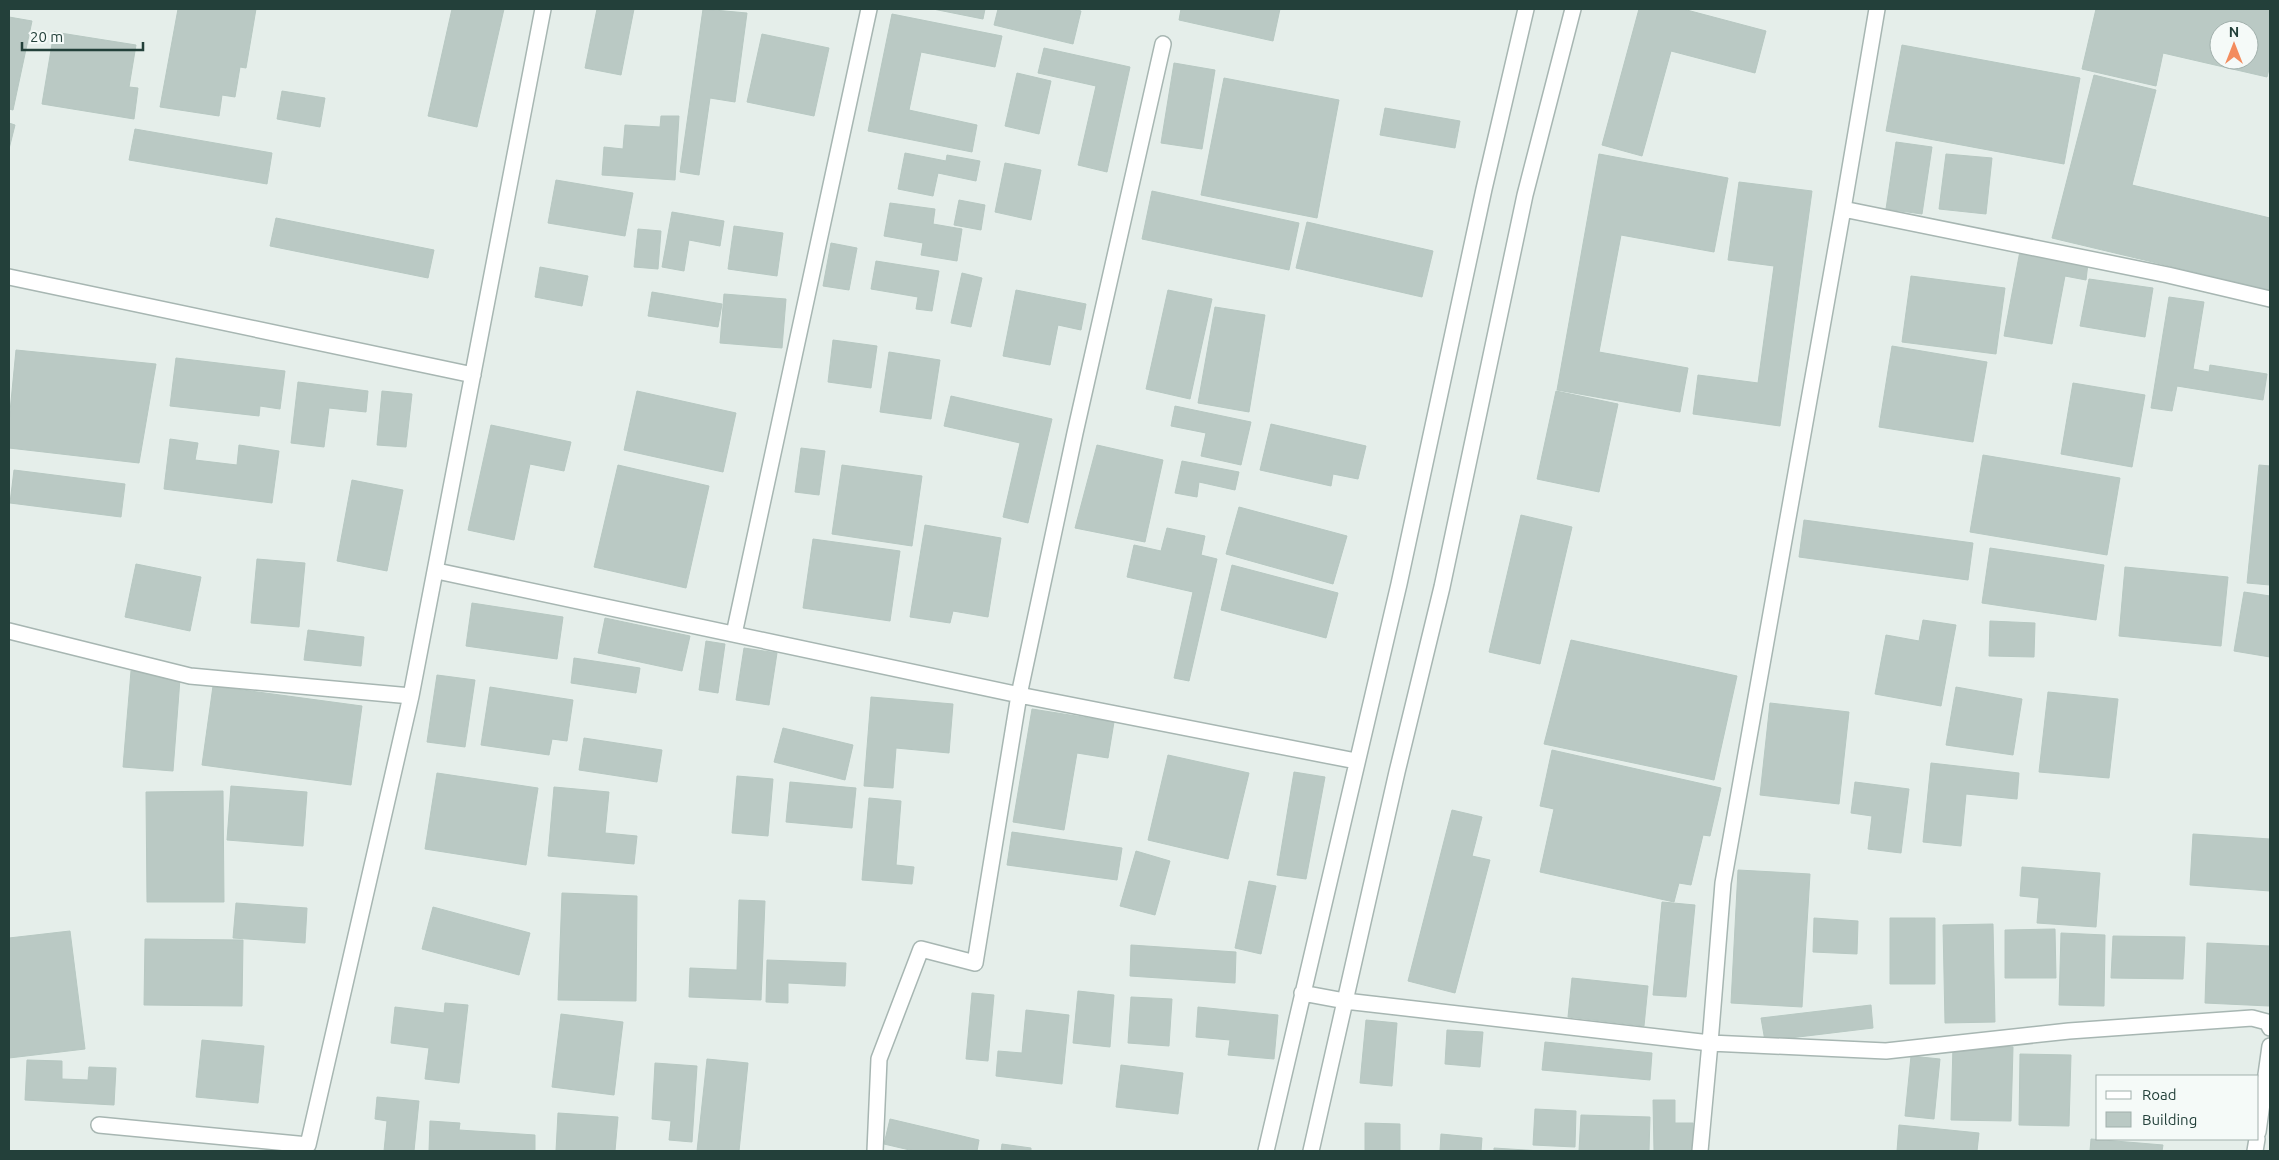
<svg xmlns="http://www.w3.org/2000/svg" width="2279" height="1160" font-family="Ubuntu,sans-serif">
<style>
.building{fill:#bac9c4;stroke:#b7c8c2;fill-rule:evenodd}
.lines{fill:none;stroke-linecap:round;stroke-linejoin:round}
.minor-casing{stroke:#a7b6b2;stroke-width:18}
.minor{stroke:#fff;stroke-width:15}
</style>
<rect width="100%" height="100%" fill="#e5eeea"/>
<path class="building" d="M178 9H256L246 68 240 67 235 97 222 95 219 116 160 107Z
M452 9H504L477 127 428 116Z
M597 9H634L621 75 585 68Z
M703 9 747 13 735 102 710 98 699 175 680 172Z
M933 9H985L983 19Z
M998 9H1073L1081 11 1073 44 994 25Z
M1181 9H1280L1273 41 1179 20Z
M1639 9H1683L1766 31 1755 73 1671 51 1642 156 1602 145Z
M2096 9H2270V65L2267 77 2163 53 2156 86 2082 69ZM2219 30H2249V60H2219Z
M892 14 1002 36 995 67 921 52 909 110 977 125 972 152 868 131Z
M9 17 32 21 13 110 9 109Z
M54 32 136 45 129 87 138 88 134 119 42 104Z
M762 34 829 48 814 116 747 102Z
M1902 45 2080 78 2064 164 1886 131Z
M1044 48 1130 67 1107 172 1078 165 1096 86 1038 73Z
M1174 63 1215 70 1202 149 1161 143Z
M1017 73 1051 81 1039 134 1005 126Z
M2094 75 2156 90 2132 185 2270 218V290L2052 238Z
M1224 78 1339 100 1317 218 1201 195Z
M282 91 325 98 320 127 277 119Z
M1385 108 1460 121 1455 148 1380 135Z
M661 116H679L675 180 602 175 604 147 623 149 625 125 660 127Z
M9 123 15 125 9 149Z
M135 129 272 153 267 184 129 160Z
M1896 142 1932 147 1922 214 1886 209Z
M905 153 946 161 947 155 980 161 976 181 938 173 933 196 898 189Z
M1599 154 1728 178 1714 252 1621 235 1599 352 1688 368 1680 412 1557 390Z
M1946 154 1992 158 1986 214 1939 209Z
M1005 163 1041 170 1031 220 995 212Z
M556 180 633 193 625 236 548 223Z
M1739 182 1812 191 1780 426 1693 414 1698 375 1758 383 1774 266 1728 260Z
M1152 191 1299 223 1289 270 1142 239Z
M959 200 985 205 981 230 954 225Z
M890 203 935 209 933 224 962 229 957 261 921 255 923 243 884 236Z
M672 212 724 221 720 246 689 240 684 271 662 267Z
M276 218 434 250 428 278 270 246Z
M1307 222 1433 251 1422 297 1296 268Z
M734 226 783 233 777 276 728 269Z
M638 229 661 231 658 269 634 267Z
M831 243 857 248 849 290 823 286Z
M2020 251 2088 263 2086 280 2065 276 2052 344 2004 336Z
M876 261 939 271 932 311 916 309 918 297 871 289Z
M540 267 588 276 582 306 535 297Z
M962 273 982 278 971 327 951 323Z
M1911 276 2005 288 1996 354 1902 342Z
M2089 279 2153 288 2145 337 2080 326Z
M1016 290 1086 304 1081 330 1058 325 1050 365 1003 356Z
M1168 290 1212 299 1190 399 1146 389Z
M652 292 722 304 718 327 648 316Z
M724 294 786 299 782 348 720 343Z
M2169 297 2204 302 2193 369 2209 372 2210 365 2267 374 2263 400 2177 386 2172 411 2151 408Z
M1215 307 1265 315 1249 412 1198 403Z
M833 340 877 346 871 388 828 382Z
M1892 346 1987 362 1973 442 1879 427Z
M16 350 156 364 139 463 9 448V422Z
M889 352 940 360 931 419 880 412Z
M176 358 285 371 280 409 260 406 259 416 170 406Z
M298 382 368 391 366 412 329 408 324 447 291 443Z
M2073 383 2145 395 2132 467 2061 454Z
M382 391 412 394 406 447 377 445Z
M637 391 736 413 723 472 624 450Z
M1556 391 1618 404 1599 492 1537 479Z
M951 396 1052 419 1028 523 1003 517 1020 443 944 426Z
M1175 406 1251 422 1241 465 1201 456 1206 433 1171 426Z
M1271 424 1366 446 1358 479 1333 474 1331 486 1260 470Z
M491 425 571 442 564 471 530 464 514 540 468 530Z
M170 439 198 443 195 460 237 465 239 445 279 451 272 503 164 489Z
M1097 445 1163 460 1145 542 1075 528Z
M801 448 825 451 819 495 795 492Z
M1983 455 2120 478 2107 555 1970 532Z
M1182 461 1239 472 1235 490 1199 482 1197 497 1175 493Z
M618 465 709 486 686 588 594 567Z
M842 465 922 476 912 546 832 534Z
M2259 465 2270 466V585L2247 583Z
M14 470 125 484 121 517 10 503Z
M352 480 403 490 387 571 337 561Z
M1239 507 1347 536 1333 584 1226 554Z
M1521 515 1572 527 1540 664 1489 652Z
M1804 520 1973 543 1968 580 1799 557Z
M925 525 1001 538 988 617 953 611 950 623 910 617Z
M1167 528 1205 536 1201 555 1217 559 1189 681 1174 678 1193 592 1127 577 1134 545 1161 551Z
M813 539 900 551 890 621 803 608Z
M1990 548 2104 565 2096 620 1982 603Z
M257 559 305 563 299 627 251 623Z
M136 564 201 577 190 631 125 617Z
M1232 565 1338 593 1326 638 1221 610Z
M2125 567 2228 577 2221 646 2119 636Z
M2244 592 2270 596V657L2234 651Z
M472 603 563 617 557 659 466 646Z
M605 618 690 636 682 671 598 653Z
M1923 620 1956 625 1941 706 1875 694 1886 635 1919 641Z
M1990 621 2035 623 2034 657 1989 656Z
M308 630 364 637 361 666 304 660Z
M1571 640 1737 676 1714 780 1544 744Z
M706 641 725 644 718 693 699 690Z
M744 648 777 653 769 705 736 700Z
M574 658 640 668 636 693 571 683Z
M131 671 180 679 173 771 123 767Z
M437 675 475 680 465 747 427 742Z
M213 686 362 706 351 785 202 765Z
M490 687 573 700 567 741 552 739 549 755 481 745Z
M1956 687 2022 699 2013 755 1946 745Z
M2048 692 2118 699 2109 778 2039 772Z
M871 697 953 704 949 753 896 748 893 788 864 786Z
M1770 703 1849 712 1839 804 1760 795Z
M1032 709 1114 722 1108 758 1077 753 1064 830 1013 822Z
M783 728 853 745 845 780 774 762Z
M584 738 662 750 657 782 579 770Z
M1552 750 1721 788 1710 836 1703 835 1691 885 1679 883 1674 902 1540 872 1554 809 1540 806Z
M1168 755 1249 773 1228 859 1148 840Z
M1931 763 2019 773 2017 799 1966 794 1961 846 1923 842Z
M1294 772 1325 777 1306 879 1277 875Z
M437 773 538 788 526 865 425 849Z
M737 776 773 779 768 836 732 833Z
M790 782 856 788 852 828 786 822Z
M1855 782 1909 789 1901 853 1868 849 1872 816 1851 813Z
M231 786 307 792 303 846 227 840Z
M554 787 609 792 605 833 637 836 634 864 548 856Z
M223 791 224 902H147L146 792Z
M869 798 901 801 896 865 914 867 912 884 862 880Z
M1452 810 1482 817 1472 856 1490 860 1455 993 1408 981Z
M1012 832 1122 848 1117 880 1007 865Z
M2193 834 2270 839V891L2190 885Z
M1136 851 1170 861 1155 915 1120 906Z
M2022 867 2100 873 2096 927 2037 923 2039 898 2020 896Z
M1738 870 1810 874 1802 1007 1731 1003Z
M1249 881 1276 886 1261 954 1235 948Z
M562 893 637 896 636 1001 558 1000Z
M739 900 765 901 761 1000 689 997 690 968 737 970Z
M1662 902 1695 905 1686 997 1653 995Z
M236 903 307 908 305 943 233 938Z
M433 907 530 933 519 975 422 949Z
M1814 918 1858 921 1857 954 1813 952Z
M1890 918H1935V984H1890Z
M1993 924 1995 1022 1945 1023 1943 925Z
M2055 929 2056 978H2005V930Z
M70 931 85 1049 9 1058V938Z
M2061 933 2105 935 2104 1006 2059 1005Z
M2113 936 2185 937 2183 979 2111 978Z
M145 939 243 940 242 1006 144 1005Z
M2207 943 2270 946 2269 1006 2205 1003Z
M1131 945 1236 952 1235 983 1130 976Z
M767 960 846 963 845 986 788 983V1003L766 1002Z
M1572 978 1648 986 1644 1026 1568 1017Z
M1078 991 1114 995 1110 1047 1073 1043Z
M972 993 994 995 988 1061 966 1059Z
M1131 997 1172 999 1169 1046 1128 1043Z
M445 1003 468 1005 459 1083 425 1079 429 1048 391 1043 395 1007 444 1013Z
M1871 1005 1873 1028 1765 1041 1761 1018Z
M1198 1007 1278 1015 1274 1059 1228 1055 1230 1040 1196 1037Z
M1026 1010 1069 1015 1062 1084 996 1076 998 1051 1022 1053Z
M561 1014 623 1022 614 1095 552 1087Z
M1366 1020 1397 1023 1392 1086 1360 1083Z
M1447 1030 1483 1032 1480 1067 1445 1064Z
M202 1040 264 1046 258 1103 196 1097Z
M1545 1042 1652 1053 1650 1080 1542 1070Z
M1953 1045 2013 1047 2011 1121 1951 1120Z
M2020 1054 2071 1055 2069 1126 2019 1125Z
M1911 1056 1940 1059 1934 1119 1905 1116Z
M707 1059 748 1063 739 1151H697Z
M27 1060 62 1061V1079L88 1080 89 1067 116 1068 114 1105 25 1100Z
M655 1063 697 1066 692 1142 669 1140 671 1121 652 1119Z
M1121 1065 1183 1073 1178 1114 1116 1107Z
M377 1097 419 1101 414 1151H384L387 1121 375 1119Z
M1653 1100H1675V1123H1693V1151H1654Z
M1535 1109 1576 1111 1575 1147 1533 1145Z
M558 1113 618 1117 615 1151H556Z
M1581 1115 1650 1117 1649 1151H1579Z
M890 1119 979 1140 977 1151H914L884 1144Z
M430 1121 460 1123 459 1130 535 1135V1151H429Z
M1365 1123 1400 1124V1151H1365Z
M1899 1125 1979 1133 1977 1151H1897Z
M1441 1134 1482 1138 1481 1151H1440Z
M2091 1139 2163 1145 2162 1151H2090Z
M1002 1144 1031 1148V1151H1001Z
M1494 1148 1541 1151H1494Z"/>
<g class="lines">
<defs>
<path id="minor" d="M1877 9 1843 209 2168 275 2270 299
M9 277 473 375
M437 571 1019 695 1356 761
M9 631 190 676 411 696
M734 634 869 9
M1302 993 1345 1001 1710 1043 1723 883 1843 209
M99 1125 308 1145 411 696 543 9
M2258 1132 2270 1046
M875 1151 879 1059 921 949 975 963 1019 695 1075 433 1163 44
M1266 1151 1399 584 1484 189 1526 9
M1311 1151 1397 772 1442 587 1525 195 1573 9
M1700 1151 1710 1043 1886 1051 2069 1031 2252 1018 2267 1022 2270 1028
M2255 1151 2257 1139"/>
</defs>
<use href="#minor" class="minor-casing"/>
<use href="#minor" class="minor"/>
</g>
<rect width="2279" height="1160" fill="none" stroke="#23403a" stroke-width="20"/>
<rect x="2096" y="1075" width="162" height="65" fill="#f5faf8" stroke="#a1b0ac"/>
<rect x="2106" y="1091" width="25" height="8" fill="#ffffff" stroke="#a1b0ac"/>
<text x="2142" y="1100" font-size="15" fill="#23403a">Road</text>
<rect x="2106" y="1112" width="25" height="15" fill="#bac9c4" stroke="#a1b0ac"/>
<text x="2142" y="1125" font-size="15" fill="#23403a">Building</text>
<g transform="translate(2234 45)"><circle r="24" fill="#f5faf8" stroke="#a1b0ac"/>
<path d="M0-4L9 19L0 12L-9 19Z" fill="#f38c5e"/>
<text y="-8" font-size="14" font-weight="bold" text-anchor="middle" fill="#23403a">N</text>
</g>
<path d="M22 42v8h121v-8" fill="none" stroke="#23403a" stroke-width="2.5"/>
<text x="30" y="42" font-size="15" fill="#23403a" stroke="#f5faf8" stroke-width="4" paint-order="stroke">20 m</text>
</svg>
